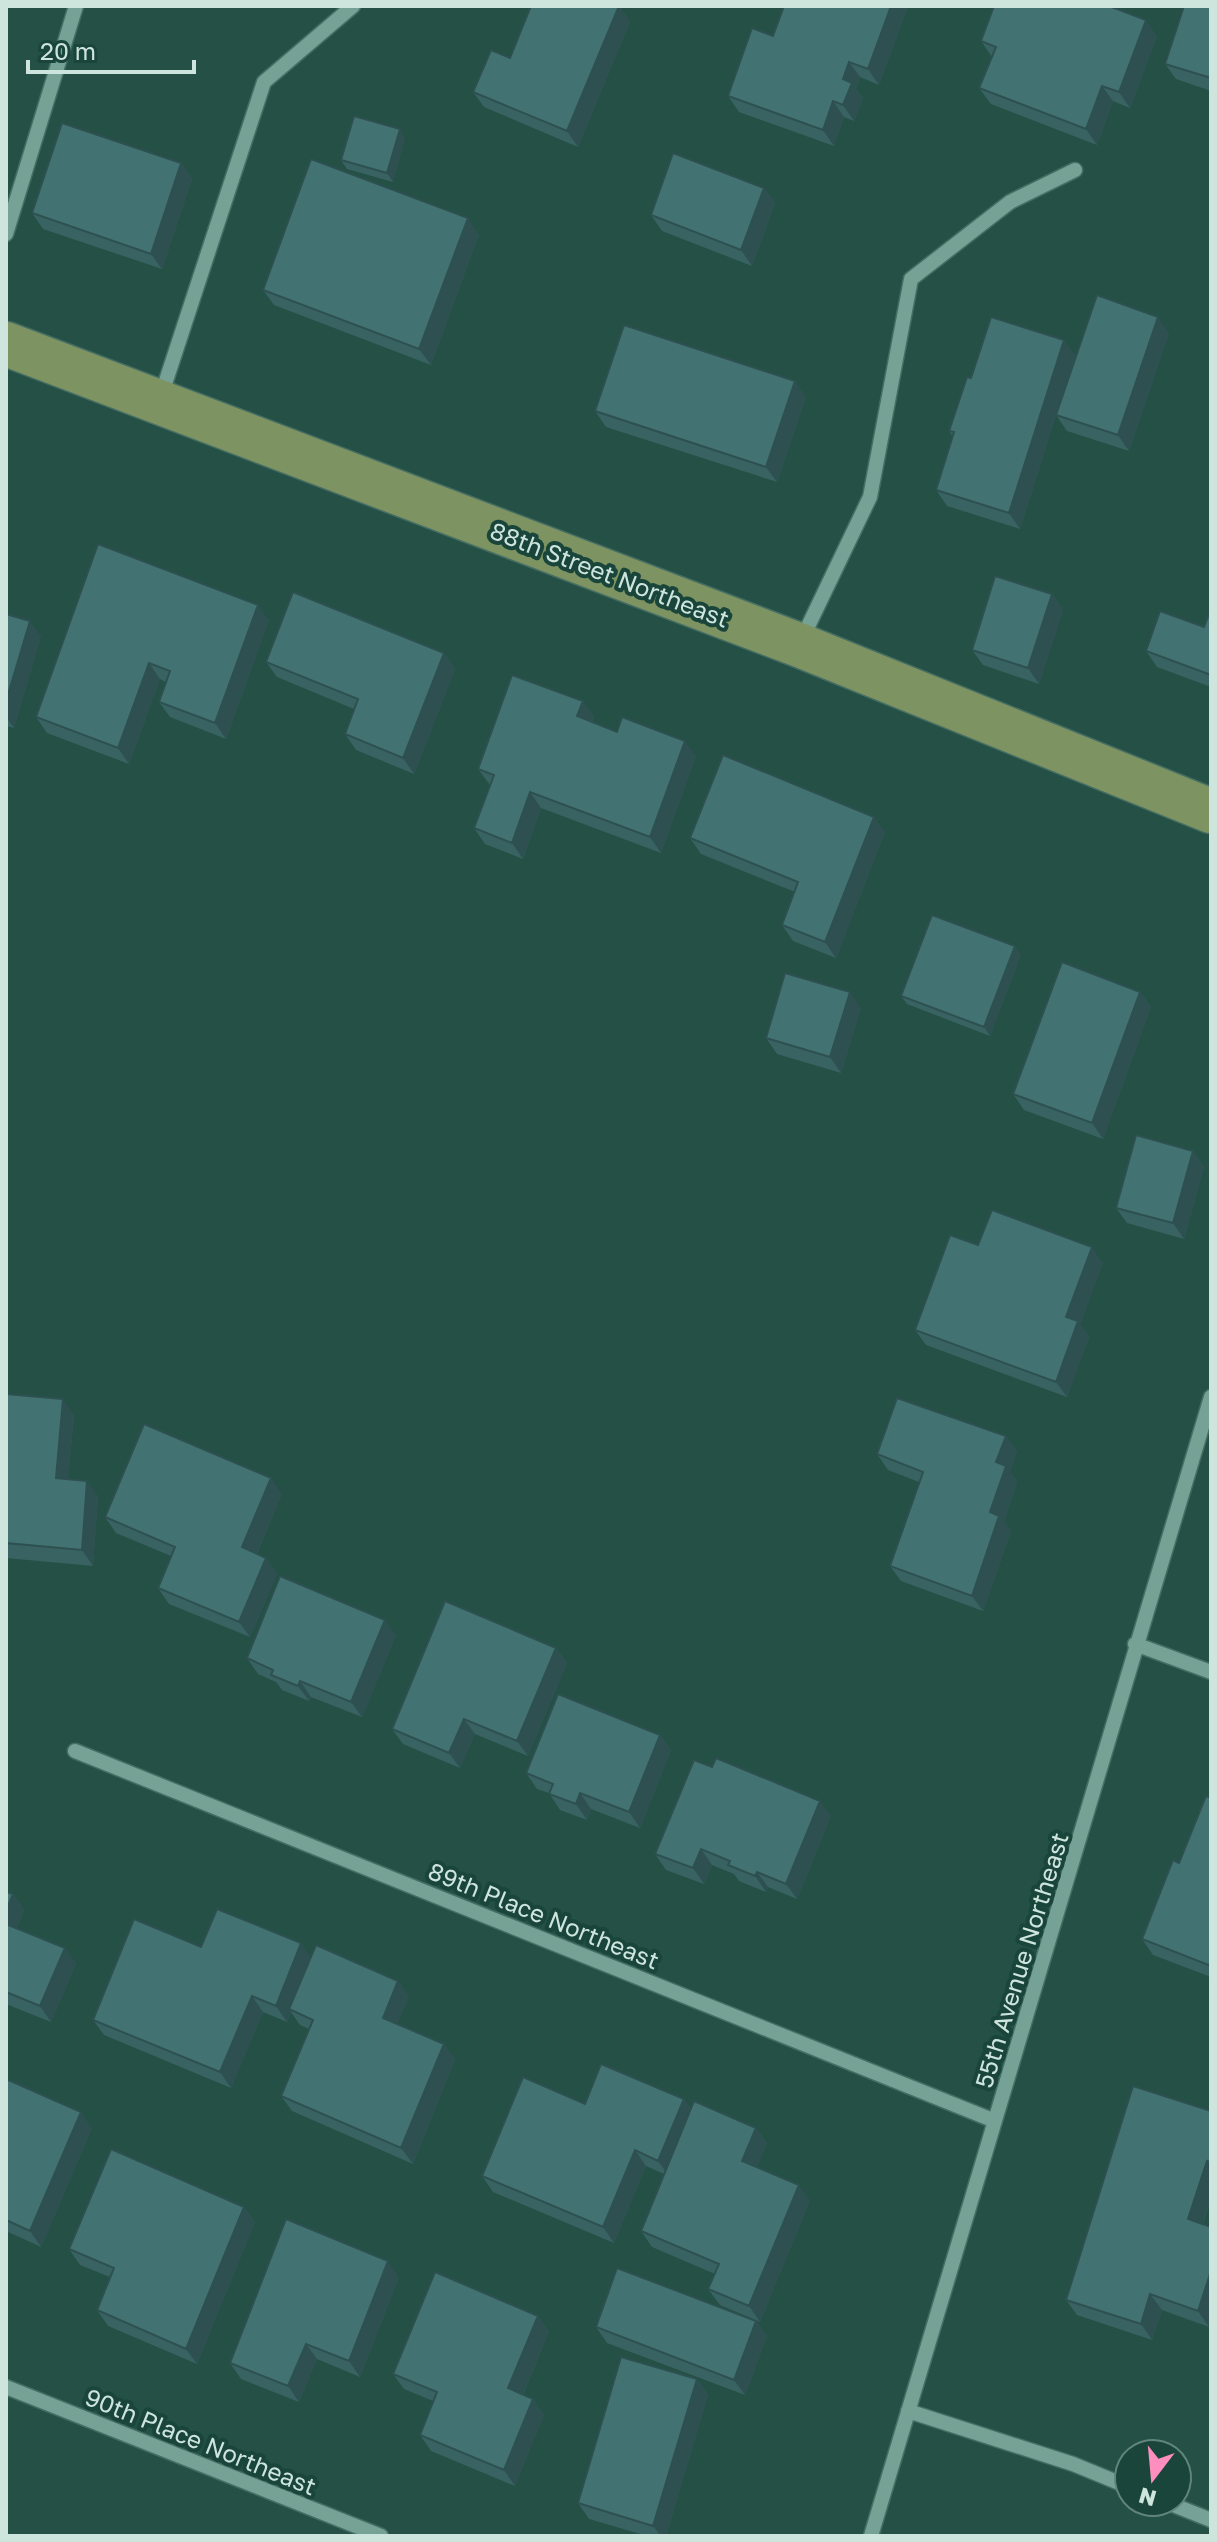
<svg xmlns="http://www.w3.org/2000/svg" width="1217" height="2542" font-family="'Golos Text',sans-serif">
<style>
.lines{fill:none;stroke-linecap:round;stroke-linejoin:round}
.minor-casing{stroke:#456d64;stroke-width:17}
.major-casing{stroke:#456d64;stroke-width:47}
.minor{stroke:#75a294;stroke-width:14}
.major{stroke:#7d9361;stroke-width:44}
.wall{fill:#396362}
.shaded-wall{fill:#2e5050}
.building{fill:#427372;stroke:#2e5050;stroke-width:2}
.labels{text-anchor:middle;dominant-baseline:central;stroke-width:8;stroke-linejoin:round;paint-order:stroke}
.street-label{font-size:24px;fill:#cee5dd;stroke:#19453a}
</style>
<rect width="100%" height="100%" fill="#245045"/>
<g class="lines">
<defs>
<path id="minor" d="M6 234 76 6
M161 396 264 82 353 6
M801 641 870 497 911 279 1010 202 1075 170
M1135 1644 1211 1672
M75 1751 995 2121
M6 2387 381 2536
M908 2411 1073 2464 1129 2487
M1166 2502 1211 2520
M871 2536 1211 1397"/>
<path id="major" d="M6 344 799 645 1211 811"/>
</defs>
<use href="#minor" class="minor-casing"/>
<use href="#major" class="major-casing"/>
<use href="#minor" class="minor"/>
<use href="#major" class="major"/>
</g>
<path class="wall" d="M619 6 630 22 578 147 484 107 473 92 510 58Z
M784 6H908L879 85 860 77 856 89 863 98 854 121 844 117 834 146 739 112 728 96 773 36Z
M1211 6V91L1176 79 1165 64Z
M1157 36 1130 108 1113 101 1097 145 991 104 979 88 992 57 981 41Z
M405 138 393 182 347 169 341 160Z
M181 163 192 179 162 269 43 229 32 213Z
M764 188 775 203 752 266 662 231 651 215Z
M479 234 431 365 274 305 263 290Z
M1169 333 1129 451 1067 431 1056 415 1020 529 947 506 936 490 953 437 949 431 971 378 1075 355 1062 399Z
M806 397 777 482 606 427 595 411Z
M98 544 269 620 226 739 170 717 159 702 166 682 160 679 129 764 47 733 36 717Z
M1052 594 1063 610 1039 684 983 665 972 650Z
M1211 609V687L1157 667 1146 651 1204 627Z
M6 614 41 636 14 728 6 726Z
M444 653 455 669 414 774 356 750 345 734 354 709 277 677 266 662Z
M583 701 594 717 592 722 617 732 696 756 661 853 541 808 523 859 485 844 474 828 490 785 478 769Z
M885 832 836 958 793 941 782 925 795 892 701 854 690 838Z
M1021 955 990 1036 907 1004 901 996Z
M1140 992 1151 1007 1103 1139 1024 1110 1013 1094Z
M861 1008 841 1073 777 1054 766 1038Z
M1193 1151 1204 1167 1184 1239 1127 1223 1116 1208Z
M978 1245 1103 1263 1080 1324 1089 1337 1067 1397 926 1345 915 1330Z
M6 1394 74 1415 68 1479 98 1496 93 1566 6 1558Z
M1006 1436 1017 1452 1010 1471 1017 1482 1004 1521 1011 1531 983 1611 901 1581 890 1566 919 1482 888 1470 877 1454Z
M282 1494 257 1554 266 1558 277 1574 250 1637 169 1604 158 1588 171 1556 116 1533 105 1517Z
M396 1635 362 1717 311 1697 309 1701 282 1690 276 1682 258 1674 247 1658Z
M556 1648 567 1663 528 1756 475 1734 460 1768 403 1744 392 1729Z
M660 1735 671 1750 640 1828 591 1809 587 1820 560 1810 549 1793 537 1789 526 1773Z
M1211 1798V1977L1153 1955 1142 1939Z
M831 1816 797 1899 768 1887 766 1892 739 1881 734 1874 712 1865 704 1884 666 1870 655 1854Z
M6 1892 13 1894 24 1910 17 1928 65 1948 76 1964 51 2022 6 2004Z
M201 1947 310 1957 398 1981 409 1997 397 2024 444 2044 455 2060 413 2164 292 2111 281 2096 309 2029 300 2025 291 2012 287 2022 263 2012 231 2088 104 2035 93 2020Z
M6 2079 92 2128 41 2247 6 2231Z
M684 2099 691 2109 756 2128 767 2143 757 2167 810 2200 760 2322 720 2305 708 2289 715 2274 652 2247 641 2231 664 2174 646 2166 614 2243 493 2192 482 2176 585 2104Z
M1211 2111V2198L1203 2224 1211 2227V2321L1209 2327 1162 2310 1152 2340 1077 2315 1066 2300Z
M244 2207 255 2222 197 2364 108 2326 97 2310 110 2277 80 2265 69 2249Z
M399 2277 360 2377 317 2359 299 2402 241 2379 230 2363Z
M538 2316 549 2331 523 2395 533 2399 544 2415 515 2486 431 2451 420 2435 433 2401 404 2389 393 2374Z
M756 2321 767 2336 745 2395 607 2343 596 2327Z
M697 2379 708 2395 666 2536H647L589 2519 578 2503Z"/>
<path class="shaded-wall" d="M619 6 630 22 578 147 567 131Z
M891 6H908L879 85 868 69Z
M1146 20 1157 36 1130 108 1119 92Z
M849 62 860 77 856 89 863 98 854 121 843 105V79Z
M1102 86 1113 101 1097 145 1086 129Z
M833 101 844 117 834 146 823 130Z
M400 129 405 138 393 182 387 173Z
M181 163 192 179 162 269 151 254Z
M764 188 775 203 752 266 741 250Z
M468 218 479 234 431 365 419 349Z
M1158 317 1169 333 1129 451 1118 435Z
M1064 340 1075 355 1020 529 1009 513Z
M795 381 806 397 777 482 766 467Z
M1052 594 1063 610 1039 684 1028 668Z
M258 605 269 620 226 739 215 723Z
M30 621 41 636 14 728 6 717V701Z
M444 653 455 669 414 774 403 758Z
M149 663 160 679 129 764 118 748Z
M583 701 594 717 588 732 577 716Z
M685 741 696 756 661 853 650 837Z
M530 792 541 808 523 859 512 843Z
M874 817 885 832 836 958 825 942Z
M1015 946 1021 955 990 1036 984 1027Z
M850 992 861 1008 841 1073 830 1057Z
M1140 992 1151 1007 1103 1139 1092 1123Z
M1193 1151 1204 1167 1184 1239 1173 1223Z
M1092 1247 1103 1263 1080 1324 1089 1337 1067 1397 1056 1382 1066 1317Z
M63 1399 74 1415 67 1494 56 1478Z
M1006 1436 1017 1452 1010 1471 1017 1482 1004 1521 1011 1531 983 1611 972 1596 990 1512 996 1462Z
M271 1478 282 1494 253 1563 242 1547Z
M87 1481 98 1496 93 1566 82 1550Z
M266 1558 277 1574 250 1637 239 1622Z
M385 1620 396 1635 362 1717 351 1702Z
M556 1648 567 1663 528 1756 517 1741Z
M300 1681 311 1697 309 1701 298 1686Z
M464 1719 475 1734 460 1768 449 1753Z
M660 1735 671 1750 640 1828 629 1812Z
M580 1793 591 1809 587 1820 576 1804Z
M820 1801 831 1816 797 1899 786 1884Z
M701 1849 712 1865 704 1884 693 1868Z
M757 1872 768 1887 766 1892 755 1876Z
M13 1894 24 1910 13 1938 6 1928V1911Z
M301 1943 312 1959 289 2009 291 2012 287 2022 276 2006Z
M65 1948 76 1964 51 2022 40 2006Z
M398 1981 409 1997 394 2033 383 2018Z
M252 1996 263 2012 231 2088 220 2072Z
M444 2044 455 2060 413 2164 401 2148Z
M684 2099 695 2115 669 2176 658 2161Z
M81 2112 92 2128 41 2247 30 2231Z
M756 2128 767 2143 753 2177 742 2161Z
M635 2150 646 2166 614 2243 603 2227Z
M1207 2161 1211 2167V2198L1199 2235 1188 2219Z
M799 2185 810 2200 760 2322 749 2306Z
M244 2207 255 2222 197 2364 186 2349Z
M388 2261 399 2277 360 2377 349 2361Z
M1211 2271V2321L1209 2327 1198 2311Z
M1150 2294 1162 2310 1152 2340 1141 2324Z
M538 2316 549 2331 519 2404 508 2388Z
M756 2321 767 2336 745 2395 734 2380Z
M306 2344 317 2359 299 2402 288 2386Z
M697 2379 708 2395 666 2536H661L653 2526Z
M533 2399 544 2415 515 2486 504 2470Z"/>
<path class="building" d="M531 6H619L567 131 473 92 491 50 510 58Z
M784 6H891L868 69 849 62 843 79 852 83 843 105 833 101 823 130 728 96 752 28 773 36Z
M994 6H1109L1146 20 1119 92 1102 86 1086 129 979 88 996 47 981 41Z
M1184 6H1211V78L1165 64Z
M354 116 400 129 387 173 341 160Z
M62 123 181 163 151 254 32 213Z
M673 153 764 188 741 250 651 215Z
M311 159 468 218 419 349 263 290Z
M1097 295 1158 317 1118 435 1056 415Z
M991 317 1064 340 1009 513 936 490 954 432 949 431 967 377 971 378Z
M624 325 795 381 766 467 595 411Z
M98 544 258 605 215 723 159 702 170 671 149 663 118 748 36 717Z
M995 576 1052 594 1028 668 972 650Z
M293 592 444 653 403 758 345 734 358 699 266 662Z
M1211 609V675L1146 651 1160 611 1204 627Z
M6 614 30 621 6 701Z
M512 675 583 701 577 716 617 732 622 717 685 741 650 837 530 792 512 843 474 828 494 775 478 769Z
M723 755 874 817 825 942 782 925 798 882 690 838Z
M932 915 1015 946 984 1027 901 996Z
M1062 962 1140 992 1092 1123 1013 1094Z
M785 973 850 992 830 1057 766 1038Z
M1136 1135 1193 1151 1173 1223 1116 1208Z
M992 1210 1092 1247 1066 1317 1078 1321 1056 1382 915 1330 950 1235 978 1245Z
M6 1394 63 1399 56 1478 87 1481 82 1550 6 1543Z
M897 1398 1006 1436 996 1462 1006 1466 990 1512 999 1516 972 1596 890 1566 923 1472 877 1454Z
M144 1424 271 1478 242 1547 266 1558 239 1622 158 1588 175 1547 105 1517Z
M280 1576 385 1620 351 1702 300 1681 298 1686 271 1675 273 1670 247 1658Z
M445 1601 556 1648 517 1741 464 1719 449 1753 392 1729Z
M558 1694 660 1735 629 1812 580 1793 576 1804 549 1794 553 1784 526 1773Z
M716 1758 820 1801 786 1884 757 1872 755 1876 728 1865 730 1861 701 1849 693 1868 655 1854 694 1760 712 1767Z
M1206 1796 1211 1798V1966L1142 1939 1173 1860 1179 1863Z
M6 1892 13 1894 6 1911Z
M217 1909 301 1943 276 2006 252 1996 220 2072 93 2020 134 1919 201 1947Z
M6 1924 65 1948 40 2006 6 1992Z
M316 1945 398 1981 383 2018 444 2044 401 2148 281 2096 313 2020 289 2009Z
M601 2064 684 2099 658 2161 635 2150 603 2227 482 2176 523 2077 585 2104Z
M6 2079 81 2112 30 2231 6 2220Z
M1133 2086 1211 2111V2163L1207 2161 1188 2219 1211 2227V2271L1198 2311 1150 2294 1141 2324 1066 2300Z
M694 2101 756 2128 742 2161 799 2185 749 2306 708 2289 719 2264 641 2231Z
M111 2149 244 2207 186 2349 97 2310 114 2268 69 2249Z
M286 2219 388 2261 349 2361 306 2344 288 2386 230 2363Z
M617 2268 756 2321 734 2380 596 2327Z
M435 2272 538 2316 508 2388 533 2399 504 2470 420 2435 437 2392 393 2374Z
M621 2357 697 2379 653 2526 578 2503Z"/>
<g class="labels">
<g class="street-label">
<text transform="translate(610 574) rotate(21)">88th Street Northeast</text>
<text transform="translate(544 1915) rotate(22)">89th Place Northeast</text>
<text transform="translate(1021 1960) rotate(-73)">55th Avenue Northeast</text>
<text transform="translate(201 2441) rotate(22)">90th Place Northeast</text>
</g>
</g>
<rect width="1217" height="2542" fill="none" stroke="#cee5dd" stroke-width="16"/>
<g transform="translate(1153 2478) rotate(196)"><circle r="38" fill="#19453a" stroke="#61857b" stroke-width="2"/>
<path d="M0-6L14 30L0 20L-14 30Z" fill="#fe8ebd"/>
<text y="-12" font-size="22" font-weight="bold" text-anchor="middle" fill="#cee5dd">N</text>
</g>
<path d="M28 60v12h166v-12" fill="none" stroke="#cee5dd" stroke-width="4"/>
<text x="40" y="60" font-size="24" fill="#cee5dd" stroke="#19453a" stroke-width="6" paint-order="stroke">20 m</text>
</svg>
